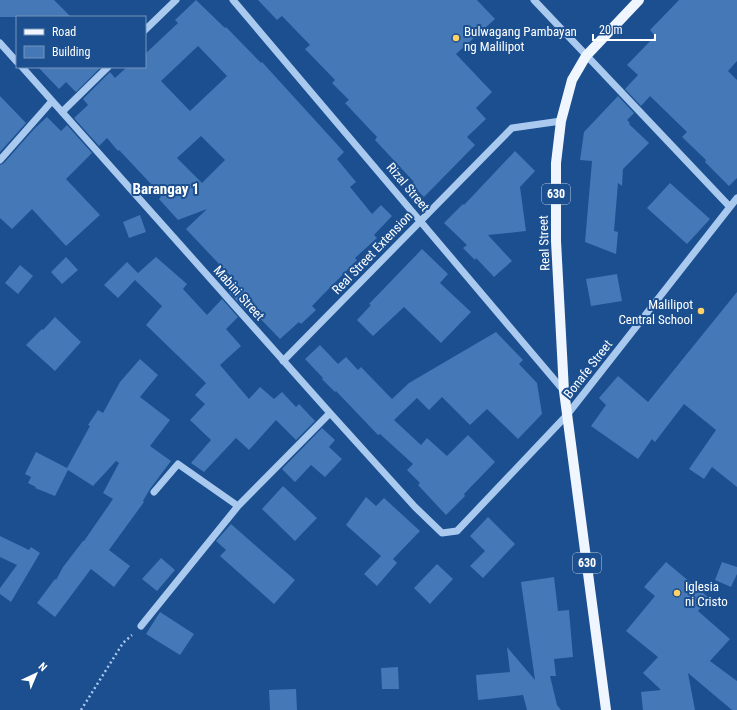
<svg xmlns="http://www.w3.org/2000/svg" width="737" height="710" font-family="'Roboto Condensed',sans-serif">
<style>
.building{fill:#4478b7;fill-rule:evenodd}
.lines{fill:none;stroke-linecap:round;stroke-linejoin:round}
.path{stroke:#a9c9ee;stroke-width:2.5;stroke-dasharray:2 3;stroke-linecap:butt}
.minor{stroke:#a9c9ee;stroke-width:7}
.major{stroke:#f0f6ff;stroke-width:10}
.poi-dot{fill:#ffd166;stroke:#1b4f8f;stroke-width:1.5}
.labels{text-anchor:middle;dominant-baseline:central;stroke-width:4;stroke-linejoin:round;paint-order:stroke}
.shield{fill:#1b4f8f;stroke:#bbcadd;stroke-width:1}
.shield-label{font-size:12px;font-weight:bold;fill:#fff}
.poi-label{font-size:13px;fill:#fff;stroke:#1b4f8f;text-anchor:start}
.street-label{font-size:13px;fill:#fff;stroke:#1b4f8f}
.quarter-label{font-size:15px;font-weight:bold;fill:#fff;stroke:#1b4f8f}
</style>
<rect width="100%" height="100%" fill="#1b4f8f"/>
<path class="building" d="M0 0H54L71 17H0Z
M196 0 225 28 226 27 261 63 262 62 344 152 337 159 356 182 350 187 372 214 381 205 392 216 374 235 377 238 355 258 357 260 312 306 316 310 301 324 299 322 280 339 248 306 245 310 229 292 237 283 186 229 207 209 178 220 159 199 161 197 151 187 152 185 119 150 118 151 107 138 99 146 74 118 88 105 83 99 110 72 115 78 127 67H145V54L178 23 175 20ZM198 46 227 76 190 111 161 81ZM201 136 225 160 202 183 177 158Z
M258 0H477L495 19 456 54 492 92 476 108 486 119 467 137 475 145 424 197 411 184 414 182 375 140 377 137 345 103 349 100 332 83 335 80 305 49 310 45 282 16 277 20Z
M679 0H737V61L728 71 737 80V178L729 186 705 162 706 160 682 137 687 132 650 96 641 106 625 89 638 75 627 65 655 36 650 30Z
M38 67H101L76 92 66 82 59 89Z
M0 96 26 123 0 152Z
M618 96 634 113 627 120 630 123 629 124 649 143 623 169 622 186 618 183 614 231 618 232 616 254 585 242 592 161 580 160 584 132Z
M47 117 61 131 67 125 92 153 66 179 100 215 66 246 32 209 12 229 0 218V165L4 163 34 129Z
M515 151 535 171 520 187 526 231 488 235 512 261 494 277 476 258 475 260 463 248 467 245 444 223 463 204 464 205Z
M670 183 710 219 687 244 647 208Z
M140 215 146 232 129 238 123 222Z
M422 249 448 274 440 283 471 312 441 343 404 307 373 336 357 320 371 305 369 304Z
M66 257 78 270 62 284 51 272Z
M156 257 187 284 183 289 207 315 222 299 238 317 226 329 241 346 220 365 249 399 260 387 274 399 282 392 296 407 299 404 315 421 296 440 276 420 249 450 236 438 204 472 191 463 211 440 190 420 205 404 195 395 206 383 146 325 162 306 135 280 118 298 104 285 127 262 138 273Z
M20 265 33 276 18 294 5 283Z
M617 274 622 301 591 306 586 279Z
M737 292V487L712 467 704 479 689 469 716 430 684 404 655 442 652 439 638 459 591 426 606 405 599 398 618 376 648 402Z
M55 317 81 342 55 371 26 345 42 329 43 330Z
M496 332 523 360 519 364 537 383 542 414 518 439 487 409 470 425 442 397 429 410 417 398 394 420 421 445 427 438 447 456 468 435 495 462 464 494 465 496 446 515 418 485 420 483 407 470 413 464 380 434 378 435 336 391 335 392 322 379 323 378 305 359 320 345 338 364 346 357 358 370 361 367 392 399 409 383Z
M140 359 158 375 140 397 170 420 150 446 171 461 150 489 143 501 144 502 109 550 130 566 114 587 91 569 55 617 37 603 55 579 56 580 63 567 83 541H84L113 499 103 493 119 463 116 461 93 486 68 470 55 496 35 488 36 487 28 483 31 477 25 474 36 452 67 468 90 426 88 425 98 410 103 413 120 382Z
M322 428 335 440 329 447 342 459 325 477 311 465 295 482 282 469Z
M283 486 317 518 295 541 262 509Z
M366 497 376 506 384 498 420 531 393 559 397 563 377 586 364 574 381 556 346 525Z
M488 517 515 544 483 578 470 566 485 551 470 536Z
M231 524 295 580 274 604 220 556 226 550 216 541Z
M0 536 29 550 31 547 40 553 11 602 0 594V588L17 565 0 557Z
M161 558 175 570 157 591 142 579Z
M666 562 709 598 698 611 730 639 710 661 737 681V710H732L688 673 695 710H643L641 692 661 690 643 673 658 657 626 631 655 596 644 587Z
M722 562 737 567V574L731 587 715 580Z
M437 564 453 579 430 604 414 588Z
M554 577 558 611 569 610 573 657 554 659 556 676H550L557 705 561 710H527L523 695 478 700 476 675 510 672 507 647 535 680 521 582Z
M160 612 194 634 180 655 146 634Z
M398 667 399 689H382L381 668Z
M296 689 297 710H270L269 690Z"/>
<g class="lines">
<path class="path" d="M81 710 123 643 132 635"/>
<path class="minor" d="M233 0 564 391
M534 0 730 207
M145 30 176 0
M0 43 17 62
M22 67 330 413 415 507 442 533 457 531 567 415 737 198
M62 112 108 67
M0 160 52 101
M283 361 512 128 561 121
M154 492 178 464 238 506
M141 626 238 506 330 413"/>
<path class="major" d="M606 710 564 391 556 241V163L561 121 572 80 586 56 639 0"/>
</g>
<g class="poi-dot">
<circle cx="456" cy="38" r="4"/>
<circle cx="701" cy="311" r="4"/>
<circle cx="677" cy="593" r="4"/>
</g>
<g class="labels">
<g class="shield">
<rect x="542" y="184" width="28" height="20" rx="3"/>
<rect x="573" y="553" width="28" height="20" rx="3"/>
</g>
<g class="shield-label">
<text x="556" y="194">630</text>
<text x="587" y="563">630</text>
</g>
<g class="poi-label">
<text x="464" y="31">Bulwagang Pambayan<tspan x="464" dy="15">ng Malilipot</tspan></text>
<text x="693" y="304" text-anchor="end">Malilipot<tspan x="693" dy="15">Central School</tspan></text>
<text x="685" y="586">Iglesia<tspan x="685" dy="15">ni Cristo</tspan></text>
</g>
<g class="street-label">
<text transform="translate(408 187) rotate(50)">Rizal Street</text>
<text transform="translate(544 243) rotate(-92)">Real Street</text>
<text transform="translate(372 253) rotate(-46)">Real Street Extension</text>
<text transform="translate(239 293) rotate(48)">Mabini Street</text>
<text transform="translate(588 369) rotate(-52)">Bonafe Street</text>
</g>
<g class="quarter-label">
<text x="166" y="189">Barangay 1</text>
</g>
</g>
<rect x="16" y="16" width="130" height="52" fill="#1b4f8f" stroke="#7695bc"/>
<rect x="24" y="29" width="20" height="6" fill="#f0f6ff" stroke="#7695bc"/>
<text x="52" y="36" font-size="12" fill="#ffffff">Road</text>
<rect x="24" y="46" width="20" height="12" fill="#4478b7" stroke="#7695bc"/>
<text x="52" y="56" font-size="12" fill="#ffffff">Building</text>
<g transform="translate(36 674) rotate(44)" stroke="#1b4f8f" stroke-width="3" paint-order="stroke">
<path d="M0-3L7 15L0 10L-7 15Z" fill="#ffffff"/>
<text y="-6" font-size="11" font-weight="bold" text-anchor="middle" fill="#ffffff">N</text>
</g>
<path d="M593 34v6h62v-6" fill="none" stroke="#ffffff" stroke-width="2"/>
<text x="599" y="34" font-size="12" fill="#ffffff" stroke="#1b4f8f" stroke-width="3" paint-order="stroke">20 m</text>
</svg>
